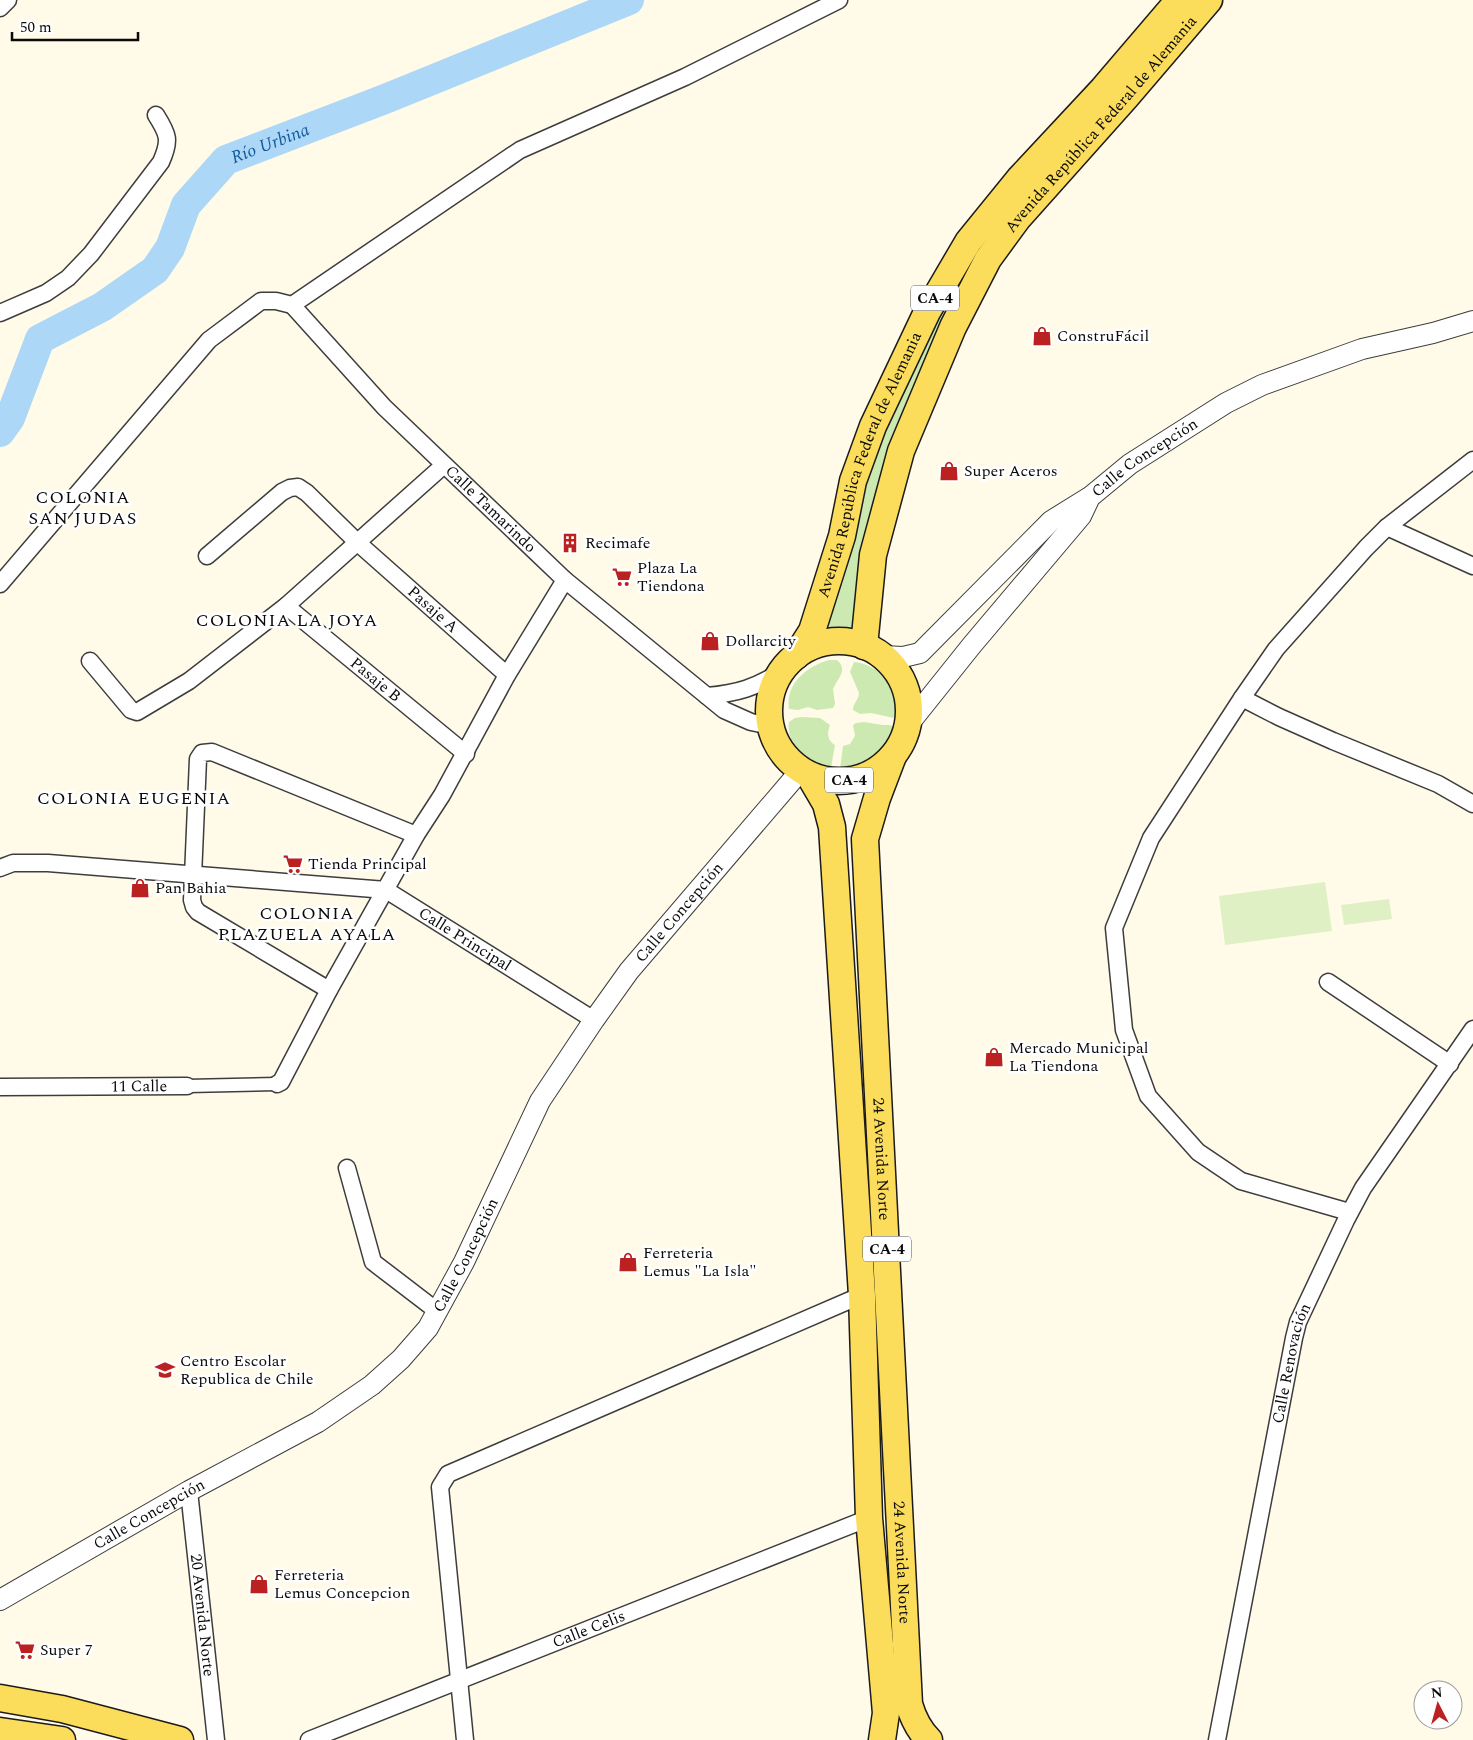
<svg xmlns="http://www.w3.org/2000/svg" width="1473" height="1740" font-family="Spectral,serif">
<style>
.green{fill:#cce9b2}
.pitch{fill:#dff0c4}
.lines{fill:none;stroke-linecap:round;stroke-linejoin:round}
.river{stroke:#acd7f7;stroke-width:30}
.pedestrian-casing{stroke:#3d3d3d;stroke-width:15}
.minor-casing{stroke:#3d3d3d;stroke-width:19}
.tertiary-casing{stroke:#3d3d3d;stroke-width:22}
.primary-casing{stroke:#1b1b1b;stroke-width:29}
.pedestrian{stroke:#fff;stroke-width:12}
.minor{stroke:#fff;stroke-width:16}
.tertiary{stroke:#fff;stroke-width:20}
.primary{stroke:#fcdc5b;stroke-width:26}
.labels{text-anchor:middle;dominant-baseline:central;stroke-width:5;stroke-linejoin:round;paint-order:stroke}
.shield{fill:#fff;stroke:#545454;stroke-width:1}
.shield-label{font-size:15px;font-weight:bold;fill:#0a0a0a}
.street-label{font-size:16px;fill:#0a0a0a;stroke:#fff}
.poi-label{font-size:16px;fill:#0a0a0a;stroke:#fff;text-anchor:start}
.water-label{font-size:18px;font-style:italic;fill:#135a9d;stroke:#fff}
.neighbourhood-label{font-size:18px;letter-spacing:1px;fill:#0a0a0a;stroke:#fff}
</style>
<rect width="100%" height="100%" fill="#fffbe8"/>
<path class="green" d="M1191 0H1200L976 263 855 628 829 627 827 623 858 496 900 378 989 229Z
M829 660H837C849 670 837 679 833 689L835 704 833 708 817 710 808 707 798 710 789 709C785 684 807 666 829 660Z
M854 662C876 664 892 681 895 703 896 709 897 713 894 718L871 713 860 714 853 710C853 703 859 699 859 693L850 672Z
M802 717 820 718 830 725C827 733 827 740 835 745L831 768C811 764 785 745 789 722L795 718Z
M864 722 883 725H890L894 728C892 754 863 770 840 769L843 746 850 744 855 736 853 725 856 723Z"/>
<path class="pitch" d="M1325 882 1332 931 1225 945 1219 896Z
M1389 899 1392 919 1344 925 1341 905Z"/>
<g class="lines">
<path class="river" id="s1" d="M0 432 10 418 40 339 102 307 155 270 170 248 186 205 226 160 385 99 629 0"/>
<defs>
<path id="pedestrian" d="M187 1086 277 1084"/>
<g id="minor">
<path d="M0 8 8 0"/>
<path id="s2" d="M292 305 384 407 565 580 724 710 751 722 771 726"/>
<path d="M0 313 46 293 68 278 91 254 161 162C171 140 168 134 156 115"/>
<path d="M1387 527 1473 566"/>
<path id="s3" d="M207 556 282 492 290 488 298 487 307 493 358 543 507 675"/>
<path d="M0 584 209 340 261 301H276L292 305 520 150 685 77 839 0"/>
<path id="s4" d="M286 606 466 754"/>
<path d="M90 661 131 710 137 712 189 681 286 606 444 465"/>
<path d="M707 696C738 693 755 688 782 671"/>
<path d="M1242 698 1279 717 1333 741 1438 784 1473 804"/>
<path id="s5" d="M0 868 13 863H48L386 890 594 1020"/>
<path d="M1328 982 1450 1064"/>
<path d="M329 990 198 912 194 907 192 900 198 759 202 753 212 752 416 835"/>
<path d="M277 1084 281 1082 329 990 416 835 442 795 507 675 565 580"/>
<path id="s6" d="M0 1087 187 1086"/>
<path d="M347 1168 373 1262 437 1311"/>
<path d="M1349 1212 1241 1181 1198 1152 1148 1096 1124 1030 1114 928 1151 838 1242 698 1276 649 1366 548 1387 527 1473 460"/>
<path id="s7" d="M189 1491 216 1740"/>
<path id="s8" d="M309 1740 869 1518"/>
<path d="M465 1740 440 1487 448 1474 862 1295"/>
<path id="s9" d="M1217 1740 1294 1338 1298 1322 1346 1220 1363 1188 1473 1029"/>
</g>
<g id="tertiary">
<path d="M883 656 903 657 920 653 1051 521 1088 498"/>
<path id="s10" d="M908 725 972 645 1081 516 1090 497 1130 464 1226 403 1262 385 1362 349 1433 333 1473 321"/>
<path id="s11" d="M0 1600 189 1491 318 1422 372 1385 401 1359 428 1328 464 1262 540 1101 594 1020 629 971 801 770"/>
</g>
<g id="primary">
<circle cx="839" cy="711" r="70"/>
<path id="s12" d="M864 646 873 555 901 451 953 327 988 259 1018 218 1126 97 1209 0"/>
<path id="s13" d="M796 656 812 631 842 536 853 481 873 426 927 312 968 242 1020 178 1103 89 1179 0"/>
<path id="s14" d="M893 756 877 798 865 839 909 1704C913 1718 918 1729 929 1740"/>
<path d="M809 775 826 804 832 827 862 1295 869 1518 886 1713 882 1740"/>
<path d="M0 1698 62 1709 180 1740"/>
<path d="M0 1731 62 1740"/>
</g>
</defs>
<use href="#pedestrian" class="pedestrian-casing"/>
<use href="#minor" class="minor-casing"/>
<use href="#tertiary" class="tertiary-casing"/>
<use href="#primary" class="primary-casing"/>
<use href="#pedestrian" class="pedestrian"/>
<use href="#minor" class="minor"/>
<use href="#tertiary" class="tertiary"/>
<use href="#primary" class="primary"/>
</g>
<defs>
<symbol id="shop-bare" viewBox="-9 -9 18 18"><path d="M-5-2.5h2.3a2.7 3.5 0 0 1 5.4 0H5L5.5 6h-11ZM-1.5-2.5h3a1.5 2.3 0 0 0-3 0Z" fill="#bc2121" stroke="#fff" stroke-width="2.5" paint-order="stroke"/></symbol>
<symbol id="building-bare" viewBox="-9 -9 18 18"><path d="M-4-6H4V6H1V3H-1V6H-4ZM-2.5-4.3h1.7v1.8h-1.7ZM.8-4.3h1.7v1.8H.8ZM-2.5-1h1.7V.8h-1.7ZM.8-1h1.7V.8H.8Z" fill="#bc2121" stroke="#fff" stroke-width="2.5" paint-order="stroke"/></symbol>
<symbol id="supermarket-bare" viewBox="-9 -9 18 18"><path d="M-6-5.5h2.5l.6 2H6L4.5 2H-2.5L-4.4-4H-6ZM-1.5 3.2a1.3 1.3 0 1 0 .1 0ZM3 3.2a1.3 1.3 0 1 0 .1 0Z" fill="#bc2121" stroke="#fff" stroke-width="2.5" paint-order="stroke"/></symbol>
<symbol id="school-bare" viewBox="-9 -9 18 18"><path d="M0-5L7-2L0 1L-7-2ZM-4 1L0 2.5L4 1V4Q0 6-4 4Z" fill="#bc2121" stroke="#fff" stroke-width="2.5" paint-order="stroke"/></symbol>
</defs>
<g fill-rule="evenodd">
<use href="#shop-bare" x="1028" y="322" width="28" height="28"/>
<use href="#shop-bare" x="935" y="457" width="28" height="28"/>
<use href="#building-bare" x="556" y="529" width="28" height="28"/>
<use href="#supermarket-bare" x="608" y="563" width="28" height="28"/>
<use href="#shop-bare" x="696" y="627" width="28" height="28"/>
<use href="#supermarket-bare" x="279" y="850" width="28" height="28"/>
<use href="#shop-bare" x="126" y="874" width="28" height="28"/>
<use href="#shop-bare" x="980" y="1043" width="28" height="28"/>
<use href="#shop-bare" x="614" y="1248" width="28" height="28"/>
<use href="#school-bare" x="151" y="1356" width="28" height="28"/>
<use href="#shop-bare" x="245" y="1570" width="28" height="28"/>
<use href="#supermarket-bare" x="11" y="1636" width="28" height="28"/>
</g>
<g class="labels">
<g class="shield">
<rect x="911" y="285.5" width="48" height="25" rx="4"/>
<rect x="825" y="767.5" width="48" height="25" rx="4"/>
<rect x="863" y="1236.5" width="48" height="25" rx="4"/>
</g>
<g class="shield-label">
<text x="935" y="298">CA-4</text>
<text x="849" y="780">CA-4</text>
<text x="887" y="1249">CA-4</text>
</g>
<g class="street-label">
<text stroke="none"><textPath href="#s12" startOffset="586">Avenida República Federal de Alemania</textPath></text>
<text stroke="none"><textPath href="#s10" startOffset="360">Calle Concepción</textPath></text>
<text stroke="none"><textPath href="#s13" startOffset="206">Avenida República Federal de Alemania</textPath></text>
<text stroke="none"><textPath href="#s2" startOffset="285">Calle Tamarindo</textPath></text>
<text stroke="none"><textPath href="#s3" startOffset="298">Pasaje A</textPath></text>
<text stroke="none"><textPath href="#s4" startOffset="116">Pasaje B</textPath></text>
<text stroke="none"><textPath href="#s11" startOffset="998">Calle Concepción</textPath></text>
<text stroke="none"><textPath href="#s5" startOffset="481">Calle Principal</textPath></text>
<text stroke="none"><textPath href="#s6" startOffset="139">11 Calle</textPath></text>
<text stroke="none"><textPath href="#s14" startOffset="408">24 Avenida Norte</textPath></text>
<text stroke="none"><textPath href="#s11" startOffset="592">Calle Concepción</textPath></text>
<text stroke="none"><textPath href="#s9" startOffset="384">Calle Renovación</textPath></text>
<text stroke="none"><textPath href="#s11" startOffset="172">Calle Concepción</textPath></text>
<text stroke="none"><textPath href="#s14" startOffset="812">24 Avenida Norte</textPath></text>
<text stroke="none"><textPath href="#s7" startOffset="125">20 Avenida Norte</textPath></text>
<text stroke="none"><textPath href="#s8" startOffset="301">Calle Celis</textPath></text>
</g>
<g class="poi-label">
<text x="1057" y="336">ConstruFácil</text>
<text x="964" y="471">Super Aceros</text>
<text x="585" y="543">Recimafe</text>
<text x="637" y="568">Plaza La<tspan x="637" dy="18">Tiendona</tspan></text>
<text x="725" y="641">Dollarcity</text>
<text x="308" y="864">Tienda Principal</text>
<text x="155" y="888">Pan Bahia</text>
<text x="1009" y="1048">Mercado Municipal<tspan x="1009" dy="18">La Tiendona</tspan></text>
<text x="643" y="1253">Ferreteria<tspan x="643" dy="18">Lemus "La Isla"</tspan></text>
<text x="180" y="1361">Centro Escolar<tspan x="180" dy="18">Republica de Chile</tspan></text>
<text x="274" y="1575">Ferreteria<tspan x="274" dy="18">Lemus Concepcion</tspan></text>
<text x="40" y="1650">Super 7</text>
</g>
<g class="water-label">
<text stroke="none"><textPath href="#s1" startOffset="416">Río Urbina</textPath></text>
</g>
<g class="neighbourhood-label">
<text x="83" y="497">COLONIA<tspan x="83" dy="21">SAN JUDAS</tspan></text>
<text x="287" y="620">COLONIA LA JOYA</text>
<text x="134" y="798">COLONIA EUGENIA</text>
<text x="307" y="913">COLONIA<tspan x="307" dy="21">PLAZUELA AYALA</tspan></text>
</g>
</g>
<g transform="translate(1438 1705) rotate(354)"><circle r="24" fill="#ffffff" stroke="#9d9d9d"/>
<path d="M0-4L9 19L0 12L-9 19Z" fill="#bc2121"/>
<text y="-8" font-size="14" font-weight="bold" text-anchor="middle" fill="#0a0a0a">N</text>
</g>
<path d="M12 32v8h126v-8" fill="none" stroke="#0a0a0a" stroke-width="2.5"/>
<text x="20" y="32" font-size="15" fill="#0a0a0a" stroke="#ffffff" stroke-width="4" paint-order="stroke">50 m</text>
</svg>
